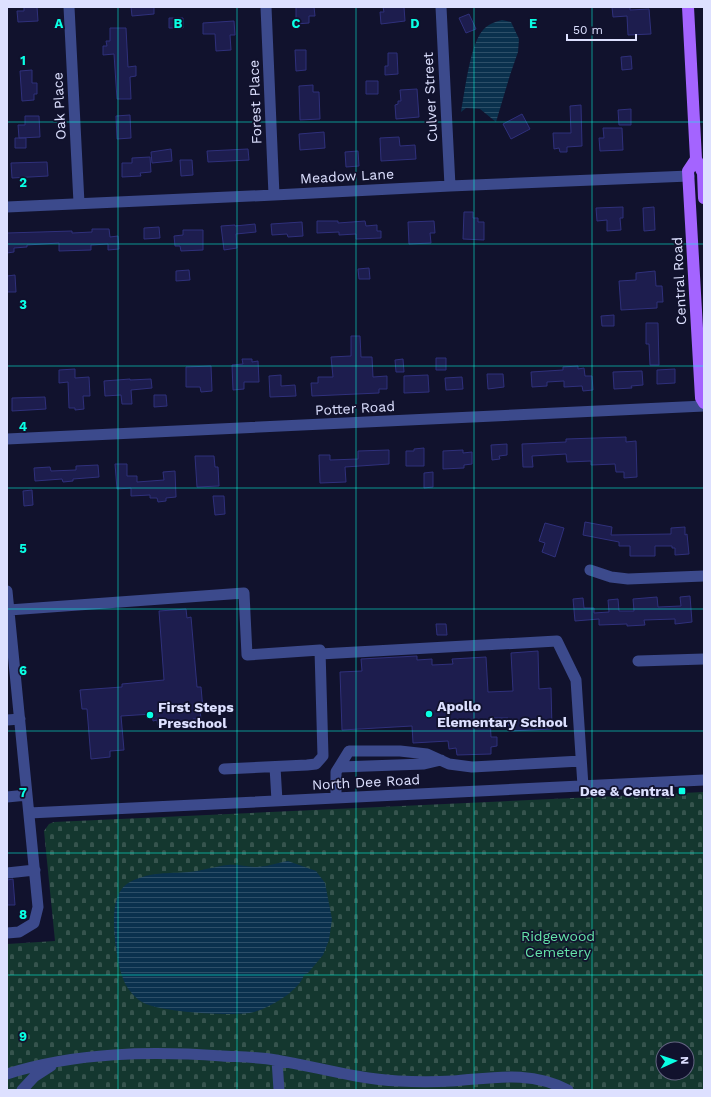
<svg xmlns="http://www.w3.org/2000/svg" width="711" height="1097" font-family="'Work Sans',sans-serif">
<style>
.cemetery{fill:url(#cemetery-stones);fill-rule:evenodd}
.water{fill:url(#water-rules)}
.building{fill:#1d1d4e;stroke:#2f307b}
.lines{fill:none;stroke-linecap:round;stroke-linejoin:round}
.minor{stroke:#3c4a8c;stroke-width:11}
.major{stroke:#a464ff;stroke-width:12}
.grid{fill:none;stroke:#09ffe4;stroke-width:1;stroke-opacity:0.55}
.poi-dot{fill:#09ffe4;stroke:#11122d;stroke-width:1.5}
.labels{text-anchor:middle;dominant-baseline:central;stroke-width:3.5;stroke-linejoin:round;paint-order:stroke}
.street-label{font-size:14px;fill:#dde0ff;stroke:#11122d}
.poi-label{font-size:14px;font-weight:bold;fill:#dde0ff;stroke:#11122d;text-anchor:start}
.park-label{font-size:14px;fill:#65e3a9;stroke:#11122d}
.grid-label{font-size:13px;text-anchor:middle;font-weight:bold;fill:#09ffe4;stroke:#11122d;stroke-width:3.5;stroke-linejoin:round;paint-order:stroke}
</style>
<defs>
<pattern id="cemetery-stones" width="16" height="16" patternUnits="userSpaceOnUse"><rect width="16" height="16" fill="#14372f"/><path d="M2 7V4a2 2 0 0 1 4 0v3zM10 15v-3a2 2 0 0 1 4 0v3z" fill="#36544e"/></pattern>
<pattern id="water-rules" width="6" height="5" patternUnits="userSpaceOnUse"><rect width="6" height="5" fill="#0a314d"/><path d="M0 2.5h6" fill="none" stroke="#2d4f68"/></pattern>
</defs>
<rect width="100%" height="100%" fill="#11122d"/>
<path class="cemetery" d="M704 792V1090H7V944L55 941 44 831 49 824 54 822ZM663 1049H687V1073H663Z"/>
<path class="water" d="M502 20 511 22 519 39 518 52 510 75 496 122 480 109 466 108 461 112C465 91 470 44 483 30 488 24 495 22 502 20Z
M288 861 316 871 325 883 332 919 329 940 323 955 308 973 304 975C299 991 269 1008 254 1012 236 1017 160 1012 144 1003 139 1001 133 995 130 991 118 977 114 939 114 921 114 908 116 889 130 882 152 871 167 874 189 872 202 871 215 866 228 865 237 864 246 867 255 867 266 867 277 863 288 861Z"/>
<path class="building" d="M24 7H37L38 21 18 22 17 11H24Z
M131 7H154V14L132 16Z
M296 7H314L315 16H309V23L296 24Z
M383 7H404L405 21 381 24 380 12H384Z
M612 7H630V10L649 9 651 34 628 35 627 16 613 17Z
M469 14 476 29 466 33 459 18Z
M169 18H183V28H169Z
M234 21 235 35H230L231 50 216 51 215 34H203V23Z
M110 28H126L128 67 136 66V76L130 77 131 99H117L114 54 103 55V46H107L106 41H110Z
M295 50H306V70L296 71Z
M388 53H397L398 74 385 75V66H388Z
M631 56 632 69 622 70 621 57Z
M32 70V83H37V94H34V100L22 101 20 71Z
M366 81H378V94H366Z
M313 85V92H319L320 119 300 120 299 86Z
M417 89 419 117 396 119 395 105 398 104V101H401L400 90Z
M581 105 582 146 567 147V152H560L559 148 554 149 553 133H571L570 106Z
M631 109V125H619L618 110Z
M522 114 530 129 511 139 503 124Z
M130 115 131 138 117 139 116 116Z
M25 116H39L40 137 19 138 18 125H25Z
M603 128H622L623 150 600 151 599 138H604Z
M324 132 325 148 300 150 299 134Z
M399 137 400 146 415 145 416 159 381 161 380 138Z
M15 138H26V148H15Z
M171 149 172 161 152 163 151 152Z
M248 149 249 160 208 162 207 151Z
M358 151 359 166 346 167 345 152Z
M150 157 151 172 140 173 141 176 122 177V163H132V158Z
M180 160H192L193 175 181 176Z
M47 162 48 176 12 178 11 163Z
M623 207V218H620L621 230 607 231V220L597 221 596 208Z
M654 207 655 230 644 231 643 208Z
M464 212H473V218H478V222H484V240L463 239Z
M317 221H338V223L365 221 366 226 377 225V231H381V238L356 239V234L339 235V232L317 233Z
M434 221 435 233H430L431 243 409 244 408 222Z
M302 222 303 236 288 237 287 234 272 235 271 224Z
M255 224 256 232 236 234 237 248 224 250 221 226 235 225V226Z
M159 227 160 238 144 239V228Z
M92 229H109L110 237 118 236 119 249 108 250V244L91 245V250L59 251V243L27 245V247L14 248V252L7 253V233L72 231V233L92 232Z
M183 230H203V250L181 251 180 246H175L174 236 183 235Z
M369 268 370 279H359L358 269Z
M189 270 190 280 176 281V271Z
M655 271 656 286H662L663 302H657V308L621 310 619 281 636 280V273Z
M15 275 16 292H7V276Z
M614 315V326H602L601 316Z
M646 323H658L659 365H650L649 344H646Z
M351 336H360L361 357H372L373 377 387 376V389H379V393L312 396 311 383H318V377H333L331 357 351 356Z
M436 358H446V370H436Z
M242 359H252V362L258 361 259 382H244V389L233 390 232 365 243 364Z
M403 359 404 372H396L395 360Z
M211 366 212 391 201 392 200 387H186V367Z
M578 366V369L584 368 585 376H592L593 390 583 391 582 386 564 387V381L547 382V386L532 387 531 372 563 370V367Z
M75 369V378L89 377 90 396H83L84 409 75 410V408H69L68 382 59 383V370Z
M675 369V383L657 384V370Z
M642 371 643 385 631 386 632 388 614 389 613 372Z
M487 374H503L504 387 488 389Z
M281 375V386L295 385 296 396 270 397 269 376Z
M428 375 429 392 404 393V376Z
M462 377 463 389 446 390 445 378Z
M130 379V380L151 379 152 388 131 390 132 404H122L121 395 105 396 104 381Z
M154 395H166L167 406 154 407Z
M45 397 46 409 12 411V398Z
M626 437V442L636 441 637 477 624 478V472H616L615 464 591 465V461L567 462 566 454 532 456 533 467H523L522 444 566 442V439Z
M507 444V455L499 456 500 459 492 460 491 445Z
M424 448V466H406V451H414V449Z
M389 450V464L345 467 346 482 320 483 319 455H330V460L358 459V451Z
M463 450V453L472 452V464L464 465V468L443 469V451Z
M195 456H214L215 467H218L219 486 197 487Z
M115 464H127V476H137V482L164 480 163 472 175 471 176 497 166 498V501L158 502 157 498H150V495L131 496V488L117 489Z
M98 465 99 477 73 479V481L63 482 62 479 35 481 34 468 50 467 51 471 76 470V466Z
M433 472V487L424 488V473Z
M32 490 33 505 24 506 23 491Z
M213 496H224L225 514 215 515Z
M585 522 612 527 611 535 671 534V528L685 527V535L687 534 689 554 675 555V548H672V546H655V556H630V546H619V542L583 535Z
M545 523 564 528 555 557 542 552 545 543 539 541Z
M690 596 692 622 675 624V619L644 620 645 625 627 626V624L599 625V619L575 621 573 599 583 598 584 608H594V613L609 612 608 600 618 599 619 611H634L633 599 657 597 658 607 681 606 680 597Z
M186 609 187 618 191 617 197 687H201L203 710H200L201 719H193V723L158 726 157 720 153 721 152 714 121 716 124 750 110 751V757L91 759 87 709H82L80 690 122 687V684L164 680 159 611Z
M436 624H446L447 635H437Z
M538 651 539 689 551 688 552 729 509 731 508 718H490L491 737H497V746L491 747V754L457 755 456 748 449 749 448 741 413 743 412 726 342 730 340 672 362 671 361 659 417 656V660L432 659V665L453 664 452 659 486 657 488 692 513 691 511 653Z
M13 879 15 905H7V880Z"/>
<g class="lines">
<path class="minor" d="M69 7 79 203
M266 7 274 195
M441 7 450 186
M7 207 274 195 450 186 689 176
M7 439 704 406
M590 570 611 577 628 579 704 576
M7 591 38 907 34 923 19 932 7 933
M9 610 244 593 247 655 320 650 323 756 316 764 307 765 224 769
M320 654 557 641 576 680 583 786
M638 661 704 659
M7 720 20 719
M275 767 277 801
M340 767 424 764 441 760
M7 797 27 795
M336 798V772L349 751H400L427 754 449 764 472 767 581 761
M29 813 704 780
M7 873 35 870
M277 1060 279 1090
M7 1074C76 1052 151 1051 222 1056 241 1057 258 1057 276 1060 317 1067 357 1079 398 1081 416 1082 435 1082 453 1081 493 1078 530 1070 568 1090
M22 1090 34 1077 51 1066"/>
<path class="major" d="M688 7 696 159 703 173 704 198
M696 159 688 171 701 398 704 403"/>
</g>
<path class="grid" d="M118 7V1090M237 7V1090M356 7V1090M474 7V1090M592 7V1090M7 122H704M7 244H704M7 366H704M7 488H704M7 609H704M7 731H704M7 853H704M7 975H704"/>
<g class="poi-dot">
<circle cx="429" cy="714" r="4"/>
<circle cx="150" cy="715" r="4"/>
<rect x="678" y="787" width="8" height="8" rx="2"/>
</g>
<g class="labels">
<g class="street-label">
<text transform="translate(430 97) rotate(-93)">Culver Street</text>
<text transform="translate(255 102) rotate(-92)">Forest Place</text>
<text transform="translate(59 106) rotate(-93)">Oak Place</text>
<text transform="translate(347 176) rotate(-3)">Meadow Lane</text>
<text transform="translate(679 281) rotate(-93)">Central Road</text>
<text transform="translate(355 408) rotate(-3)">Potter Road</text>
<text transform="translate(366 782) rotate(-3)">North Dee Road</text>
</g>
<g class="poi-label">
<text x="437" y="706">Apollo<tspan x="437" dy="16">Elementary School</tspan></text>
<text x="158" y="707">First Steps<tspan x="158" dy="16">Preschool</tspan></text>
<text x="674" y="791" text-anchor="end">Dee &amp; Central</text>
</g>
<g class="park-label">
<text x="558" y="936">Ridgewood<tspan x="558" dy="16">Cemetery</tspan></text>
</g>
</g>
<g class="grid-label">
<text x="59" y="28">A</text>
<text x="178" y="28">B</text>
<text x="296" y="28">C</text>
<text x="415" y="28">D</text>
<text x="533" y="28">E</text>
<text x="23" y="65">1</text>
<text x="23" y="187">2</text>
<text x="23" y="309">3</text>
<text x="23" y="431">4</text>
<text x="23" y="553">5</text>
<text x="23" y="675">6</text>
<text x="23" y="797">7</text>
<text x="23" y="919">8</text>
<text x="23" y="1041">9</text>
</g>
<rect width="711" height="1097" fill="none" stroke="#dde0ff" stroke-width="16"/>
<g transform="translate(675 1061) rotate(87)"><circle r="19" fill="#11122d" stroke="#636481"/>
<path d="M0-3L7 15L0 10L-7 15Z" fill="#09ffe4"/>
<text y="-6" font-size="11" font-weight="bold" text-anchor="middle" fill="#dde0ff">N</text>
</g>
<path d="M567 34v6h69v-6" fill="none" stroke="#dde0ff" stroke-width="2"/>
<text x="573" y="34" font-size="12" fill="#dde0ff" stroke="#11122d" stroke-width="3" paint-order="stroke">50 m</text>
</svg>
